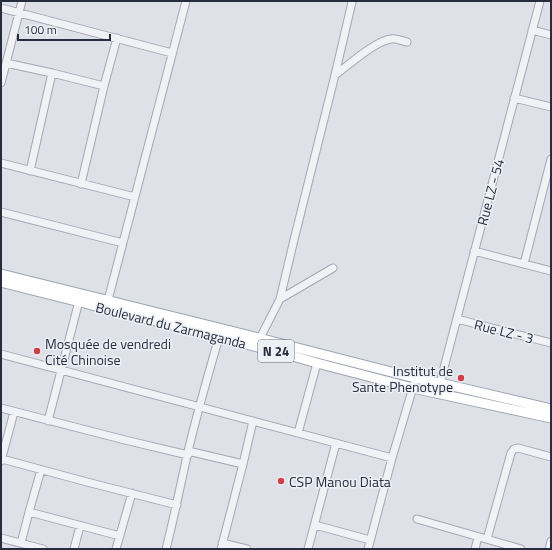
<svg xmlns="http://www.w3.org/2000/svg" width="552" height="550" font-family="'Titillium Web',sans-serif">
<style>
.lines{fill:none;stroke-linecap:round;stroke-linejoin:round}
.minor-casing{stroke:#a3a7b2;stroke-width:9}
.major-casing{stroke:#9da4b3;stroke-width:11}
.minor{stroke:#f1f2f6;stroke-width:7}
.major{stroke:#fff;stroke-width:9}
.poi-dot{fill:#cf4148;stroke:#edf0f5;stroke-width:1.5}
.labels{text-anchor:middle;dominant-baseline:central;stroke-width:3;stroke-linejoin:round;paint-order:stroke}
.shield{fill:#edf0f5;stroke:#626876;stroke-width:1}
.shield-label{font-size:13px;font-weight:bold;fill:#272d3f}
.street-label{font-size:14px;fill:#272d3f;stroke:#edf0f5}
.poi-label{font-size:14px;fill:#272d3f;stroke:#edf0f5;text-anchor:start}
</style>
<rect width="100%" height="100%" fill="#dee1e8"/>
<g class="lines">
<defs>
<path id="minor" d="M1 8 172 53
M532 30 551 35
M6 63 52 73 104 86
M335 75C349 65 375 41 391 39 396 38 402 41 407 42
M1 83 22 1
M514 98 551 107
M1 163 135 197
M30 171 52 73
M81 184 104 86 117 38
M1 212 123 243
M474 251 551 271
M524 264 551 159
M280 299 333 268
M108 300 186 1
M457 319 551 343
M258 342 280 299 293 244 335 75 352 2
M1 354 392 458
M440 383 540 1
M1 408 125 440 188 455
M48 421 79 301
M298 433 317 363
M188 451 243 464
M2 459 87 482 177 505
M1 461 14 412
M41 470 29 512 120 536
M417 519 521 549
M315 525 370 540
M1 538 43 549
M487 539 511 453 514 449 518 448 551 457
M21 543 29 512
M222 543 247 549
M74 549 80 526
M116 549 132 493
M166 549C174 518 180 487 187 456 196 416 208 376 219 337
M221 549 243 464 253 421
M308 549 336 443
M368 549 392 458 414 384
M475 549 478 537
M549 549 551 541"/>
<path id="major" d="M1 274 231 331 415 378 440 383 551 409
M1 282 219 337 289 355 317 363 413 388 551 418"/>
</defs>
<use href="#minor" class="minor-casing"/>
<use href="#major" class="major-casing"/>
<use href="#minor" class="minor"/>
<use href="#major" class="major"/>
</g>
<g class="poi-dot">
<circle cx="37" cy="351" r="4"/>
<circle cx="461" cy="378" r="4"/>
<circle cx="281" cy="481" r="4"/>
</g>
<g class="labels">
<rect class="shield" x="258" y="340" width="36" height="22" rx="3"/>
<g class="shield-label">
<text x="276" y="351">N 24</text>
</g>
<g class="street-label">
<text transform="translate(490 192) rotate(-75)">Rue LZ - 54</text>
<text transform="translate(171 325) rotate(14)">Boulevard du Zarmaganda</text>
<text transform="translate(504 331) rotate(14)">Rue LZ - 3</text>
</g>
<g class="poi-label">
<text x="45" y="343">Mosquée de vendredi<tspan x="45" dy="16">Cité Chinoise</tspan></text>
<text x="453" y="370" text-anchor="end">Institut de<tspan x="453" dy="16">Sante Phenotype</tspan></text>
<text x="289" y="481">CSP Manou Diata</text>
</g>
</g>
<rect width="552" height="550" fill="none" stroke="#272d3f" stroke-width="4"/>
<path d="M18 34v6h92v-6" fill="none" stroke="#272d3f" stroke-width="2"/>
<text x="24" y="34" font-size="12" fill="#272d3f" stroke="#edf0f5" stroke-width="3" paint-order="stroke">100 m</text>
</svg>
